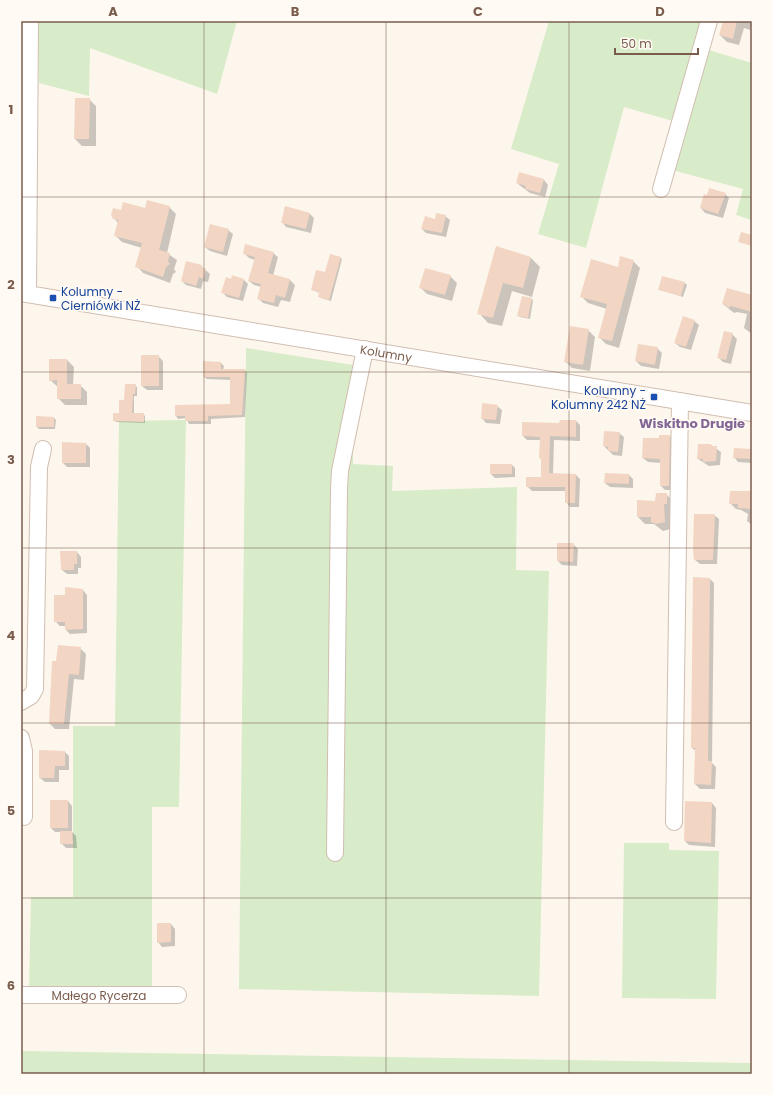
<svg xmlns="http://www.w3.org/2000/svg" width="773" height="1095" font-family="Poppins,sans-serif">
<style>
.green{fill:#d8ecc9}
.shadow{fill:#0003}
.building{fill:#f3d5c3}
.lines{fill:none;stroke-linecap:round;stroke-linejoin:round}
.minor-casing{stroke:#d1beb0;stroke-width:18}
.minor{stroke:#fff;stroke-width:16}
.grid{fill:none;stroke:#7a5c4d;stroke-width:1;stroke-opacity:0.55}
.transit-dot{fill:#1a4fb4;stroke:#fffaf3;stroke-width:1.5}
.labels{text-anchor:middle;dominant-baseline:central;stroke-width:3.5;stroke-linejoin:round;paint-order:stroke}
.transit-label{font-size:12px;fill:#164399;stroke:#fffaf3;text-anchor:start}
.street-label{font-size:12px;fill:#7a5c4d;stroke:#fffaf3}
.neighbourhood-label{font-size:13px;font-weight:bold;fill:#846695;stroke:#fffaf3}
.neatline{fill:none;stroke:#7a5c4d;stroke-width:1.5}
.grid-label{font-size:13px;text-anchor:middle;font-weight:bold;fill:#7a5c4d}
</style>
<rect width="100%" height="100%" fill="#fdf6ec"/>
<path class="green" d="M38 21H237L217 94 90 48 89 96 39 83Z
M549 21H705L673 121 624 107 586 248 538 234 559 164 511 149Z
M705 49 752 63V220L736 215 743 189 672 170Z
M246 348 353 365V464L393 466 392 491 517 487 516 570 549 571 539 996 239 989Z
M186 420 179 807H152V990H29L31 897H73V726H115L119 421Z
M624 843H669V850L719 851 716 999 622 998Z
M21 1051 752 1063V1074H21Z"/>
<path class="shadow" d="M724 21H752L750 30 744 28 739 45 727 42 720 35Z
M89 99 96 106V146H82L75 139Z
M520 173 544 180 548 185 545 197 530 193 522 187 517 183Z
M725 194 729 198 723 218 705 213 701 208Z
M169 207 176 214 167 253 177 260 174 269 176 272 173 274 170 283 143 273 137 266 142 248 122 242 115 235 118 223 114 218 121 211Z
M285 208 310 214 314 218 311 233 286 227 282 222Z
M445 216 450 220 446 237 426 233 422 229Z
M228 230 233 234 227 256 210 251 205 247Z
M497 247 531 258 540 267 532 297 512 291 502 326 488 323 479 313Z
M244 253H273L278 257 273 276 290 280 295 285 290 302 281 300 278 307 263 303 258 298 261 287 254 285 249 281 255 260 249 258Z
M340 258 342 259 331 301 321 298 319 296 320 293 312 290Z
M633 261 640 268 619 348 606 344 599 337 607 309 588 303 581 296 618 268Z
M201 266 210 274 208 282 203 281 201 289 186 285 182 281Z
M450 276 457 283 452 301 427 294 420 287Z
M231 280H244L248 284 243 301 227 297 222 292Z
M685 283 687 285 683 297 659 289Z
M752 293V334L744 328 747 314 737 312 734 313 723 304 751 295Z
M532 299 533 301 530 319 520 317 518 315Z
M694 321 699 325 691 350 680 347 675 343Z
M588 330 595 337 590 371 572 368 565 361Z
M732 334 737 339 731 364 723 362 719 358Z
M657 348 662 353 659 369 641 366 636 361Z
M158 356 163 361V390H147L142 386Z
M67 360 74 367 73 385H80L87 392V405H65L58 398V387L50 380Z
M221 363 224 366 223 370H245L247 373 245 417 211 419V424H189L186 418 178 419 176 416 231 405V380L207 379 204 377Z
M136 386 137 387V396H134V414H143L145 416V423L116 422 114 420 120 414 125 401Z
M497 406 502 410 500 424 486 423 482 418Z
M54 418 56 420 55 429H39L37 427Z
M576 421 580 425V441L554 440 553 474 576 475 580 479 579 507H570L566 502V491H532L527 486 542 478V460L540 458V440H527L523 436Z
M619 433 624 437 622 456 613 455 604 446Z
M670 436 674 441 673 490H665L661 486V463L648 462 643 458 660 439Z
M86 444 90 448V467H67L63 463Z
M711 445 721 452 720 465 709 466 698 459Z
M752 450V463L738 462 734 457Z
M491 465H512L515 468V477L495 478 491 474Z
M629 475 633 479V488L610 487 605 483Z
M752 492V525L747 521 748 514 741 510 736 509 730 503Z
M666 494 673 501 671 529 663 531 654 524H645L638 517Z
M714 515 719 519 717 564H700L695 560Z
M573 544 578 549 577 566 562 565 558 561Z
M77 552 81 557V568H78V574H67L62 570Z
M710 579 714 583 712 763 716 767 715 789H700L695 784 696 751 692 748Z
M83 590 87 595V633L70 634 66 630V626H60L55 621 66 596Z
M80 648 86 654 84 680 74 679 69 729H55L50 724 57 662Z
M65 752 69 756V770H59V782H45L40 778Z
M68 801 72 806V832L76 836 77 848H66L61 843V832H55L51 828Z
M712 803 716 808 715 847 689 845 685 841Z
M171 924 175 929V946L162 947 158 942Z"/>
<path class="building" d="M723 21H737L733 39 719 35Z
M75 98H90L89 139H74Z
M519 172 544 179 540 193 525 189 526 186 516 183Z
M709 188 726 193 718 214 700 208 704 194 707 195Z
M147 200 170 206 159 250 170 253 168 261 170 264 166 267 163 277 135 267 142 243 114 236 118 220 113 219 111 215 113 208 121 210 123 202 145 208Z
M285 206 310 213 306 229 281 223Z
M436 213 446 215 442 233 421 229 425 216 435 219Z
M210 224 229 229 223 252 204 247Z
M741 232 752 235V246L738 242Z
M245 244 274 252 268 273 290 279 285 298 276 295 274 303 257 299 261 284 248 281 255 257 243 254Z
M496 246 531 257 523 288 503 283 493 318 477 314Z
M330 254 341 257 329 300 318 297 319 292 311 290 316 270 325 272Z
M620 256 634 260 612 341 598 338 607 304 580 297 591 259 618 267Z
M186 261 202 265 201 267 206 269 203 279 199 277 196 286 181 281Z
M425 268 451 275 445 295 419 288Z
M232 275 244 279 239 298 221 293 226 277 231 279Z
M662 276 685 282 681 296 658 290Z
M727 288 752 295V312L731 306 728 308 726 305 722 304Z
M522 296 532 298 528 318 517 316Z
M683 316 695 320 686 347 674 343Z
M570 326 589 329 583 365 564 362Z
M724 331 733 333 726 360 717 358Z
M638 344 658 347 655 365 635 361Z
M141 355H159V386H141Z
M49 359H67V384H81V399H57V380L49 381Z
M203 361 221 362V369H245L242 415 208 416V421H185V416H175V405L230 404V377H203Z
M125 384H136L135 394H133L132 413H144V422L113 421V413H119V400H124Z
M482 403 498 405 496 420 481 419Z
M36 416 54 417V427H36Z
M560 420H576V437L550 436 549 473 576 474 575 503H565V487H526V477H541V459L539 458 540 437 522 436V422L559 423Z
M604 431 620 432 618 452 608 451V447L603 446Z
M659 435H670L669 486H660V459L642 458 643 438H659Z
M62 442 86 443V463H62Z
M698 444H711V446H717L716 461 703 462V459H697Z
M734 448 752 449V459L733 458Z
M490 464H512V474H490Z
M605 473 629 474V484L604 483Z
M730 491H752V509L738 508V504H729Z
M656 493H667V504H664L665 522 656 524 651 522V517H637V500L655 501Z
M694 514H715L713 560H694L693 548Z
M557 543H574L573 562 557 561Z
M60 551H77V564H74V570H61Z
M693 577 710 578 708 761H712L711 785 694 784 695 748H691Z
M65 587 83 589V629L65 630V622H54V595H65Z
M58 645 81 647 79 675 69 674 64 724H49L52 661H56Z
M39 750 65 751V766H55L54 778H39Z
M50 800H68V828H50Z
M685 801 712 802 711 843 684 841Z
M60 831H72L73 844H60Z
M157 923H171V942L157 943Z"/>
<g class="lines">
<defs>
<g id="minor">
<path d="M661 189 709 21"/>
<path id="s1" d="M21 293 752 413"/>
<path d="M28 294 30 21"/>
<path d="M21 702 31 696 35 689 39 467 43 449"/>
<path d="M21 738 24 751V817"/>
<path d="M674 822 680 401"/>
<path d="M335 853 339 489 340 471 365 349"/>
<path id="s2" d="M21 995H178"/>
</g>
</defs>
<use href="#minor" class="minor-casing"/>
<use href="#minor" class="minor"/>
</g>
<path class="grid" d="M204 21V1074M386 21V1074M569 21V1074M21 197H752M21 372H752M21 548H752M21 723H752M21 898H752"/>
<g class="transit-dot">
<rect x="49" y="294" width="8" height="8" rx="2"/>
<rect x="650" y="393" width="8" height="8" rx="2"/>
</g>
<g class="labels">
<g class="transit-label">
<text x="61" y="291">Kolumny -<tspan x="61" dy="14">Cierniówki NŻ</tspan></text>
<text x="646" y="390" text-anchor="end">Kolumny -<tspan x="646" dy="14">Kolumny 242 NŻ</tspan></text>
</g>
<g class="street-label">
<text stroke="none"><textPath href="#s1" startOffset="370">Kolumny</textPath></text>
<text stroke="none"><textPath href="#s2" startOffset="78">Małego Rycerza</textPath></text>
</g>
<g class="neighbourhood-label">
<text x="692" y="423">Wiskitno Drugie</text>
</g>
</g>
<rect width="773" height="1095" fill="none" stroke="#fffaf3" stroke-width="44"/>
<path d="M615 48v6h83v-6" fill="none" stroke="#7a5c4d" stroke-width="2"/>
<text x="621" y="48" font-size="12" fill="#7a5c4d" stroke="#fffaf3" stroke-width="3" paint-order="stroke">50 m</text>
<rect x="22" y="22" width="729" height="1051" class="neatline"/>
<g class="grid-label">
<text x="113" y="16">A</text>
<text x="295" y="16">B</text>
<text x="478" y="16">C</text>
<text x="660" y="16">D</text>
<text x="11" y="114">1</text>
<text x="11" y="289">2</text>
<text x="11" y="464">3</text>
<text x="11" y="640">4</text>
<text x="11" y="815">5</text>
<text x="11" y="990">6</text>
</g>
</svg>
